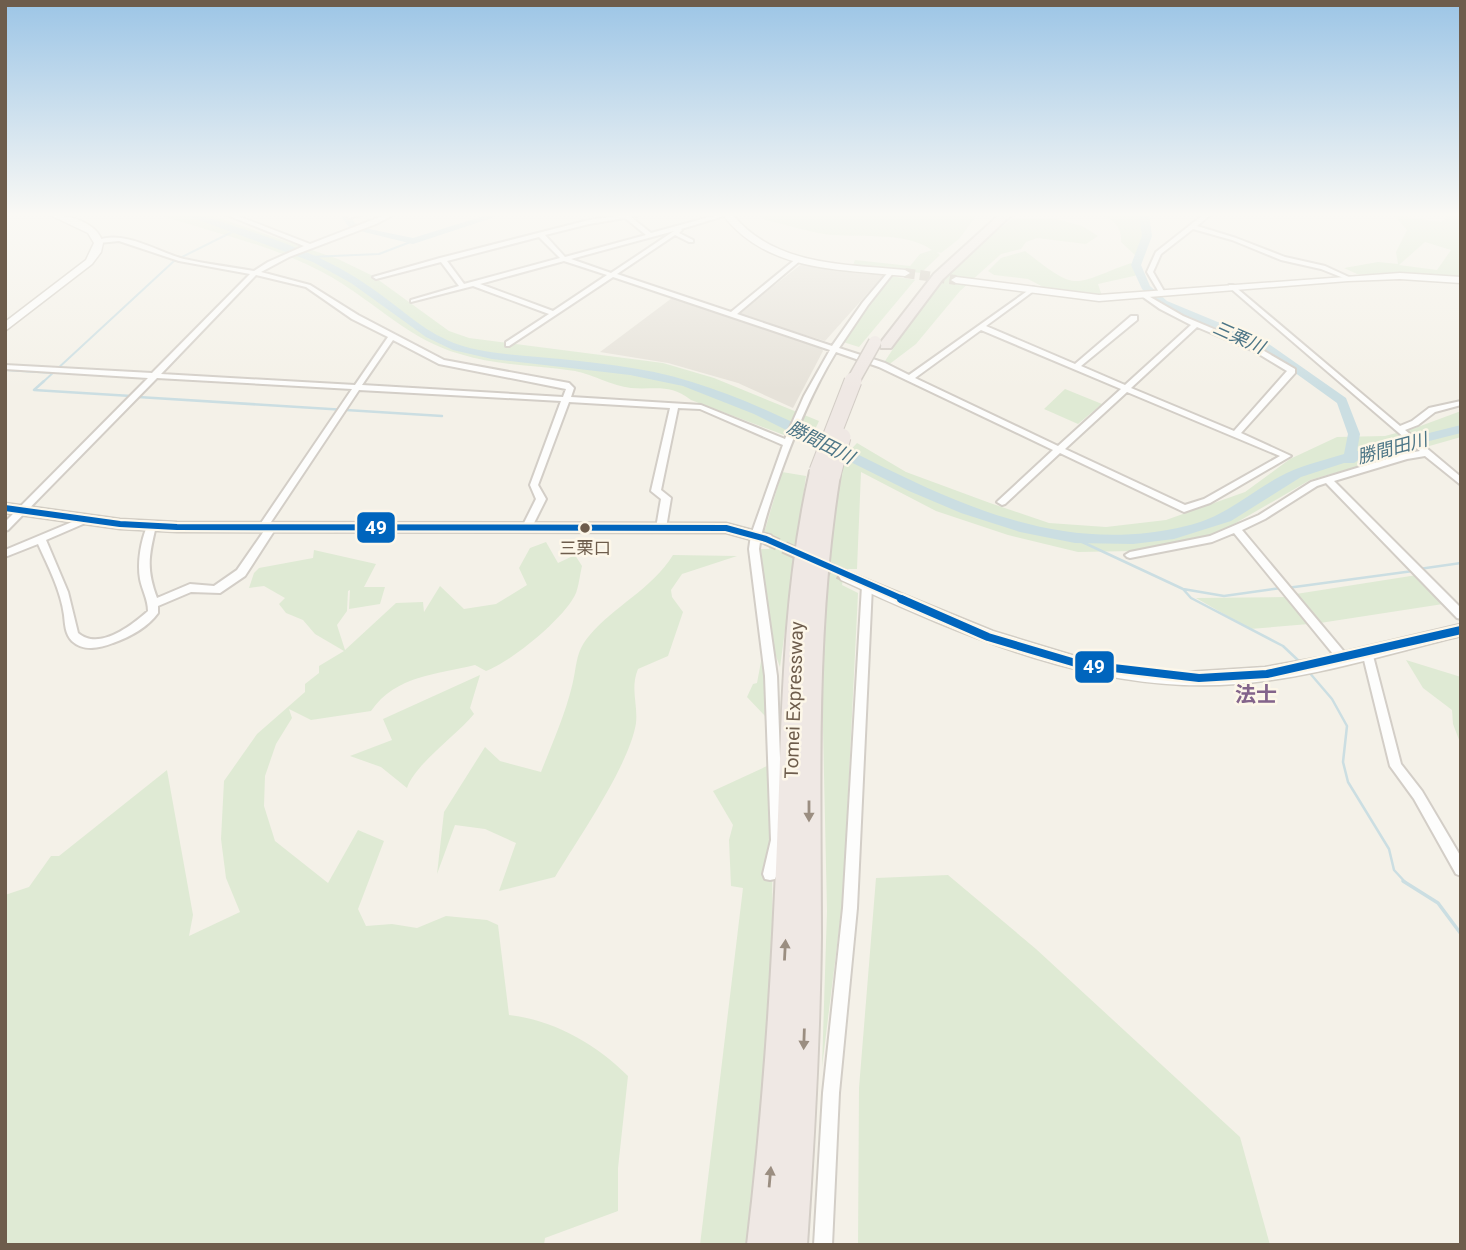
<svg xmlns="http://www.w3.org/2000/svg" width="1466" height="1250" font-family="Roboto,'Noto Sans JP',sans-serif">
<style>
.industrial{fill:#e6e2d9}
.green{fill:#dfead4;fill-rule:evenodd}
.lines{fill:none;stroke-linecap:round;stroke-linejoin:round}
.stream-far2{stroke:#cbdee2;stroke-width:2}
.stream-far1{stroke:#cbdee2;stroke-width:2.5}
.stream{stroke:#cbdee2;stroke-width:3.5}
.river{fill:#cbdee2;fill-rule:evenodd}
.secondary-tunnel-far1{stroke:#d2ccc1;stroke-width:10;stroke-dasharray:10 5;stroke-linecap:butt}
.secondary-tunnel{stroke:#d2ccc1;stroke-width:13;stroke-dasharray:13 7;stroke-linecap:butt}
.street-casing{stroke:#d3cec7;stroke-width:4}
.secondary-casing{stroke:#d2cdc4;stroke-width:3}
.highway-casing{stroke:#d3cdc6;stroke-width:4}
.street{fill:#fdfdfc;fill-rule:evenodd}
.secondary{fill:#fdfdfc;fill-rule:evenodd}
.highway{fill:#efe8e4;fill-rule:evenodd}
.highway-bridge-far1-casing{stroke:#d3cdc6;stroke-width:15;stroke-linecap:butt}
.highway-bridge-casing{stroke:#d3cdc6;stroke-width:19;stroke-linecap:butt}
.highway-bridge-far1{stroke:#efe8e4;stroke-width:12}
.highway-bridge{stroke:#efe8e4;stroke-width:17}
.bus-1-far1-casing{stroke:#fdf7e9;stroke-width:10}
.bus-1-casing{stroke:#fdf7e9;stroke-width:13}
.bus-1-far1{stroke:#0065bd;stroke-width:6}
.bus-1{stroke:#0065bd;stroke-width:8}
.oneway{fill:#9b8e81}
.bus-dot{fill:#6e5d4c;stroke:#fdf7e9;stroke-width:2.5}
.labels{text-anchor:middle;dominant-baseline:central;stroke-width:5;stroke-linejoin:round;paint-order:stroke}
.bus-label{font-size:17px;fill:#6e5d4c;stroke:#fdf7e9}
.far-water-label{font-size:18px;font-style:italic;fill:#4c7586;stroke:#fdf7e9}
.street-label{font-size:19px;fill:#6e5d4c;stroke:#fdf7e9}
.neighbourhood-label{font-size:21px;font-weight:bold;fill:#83648b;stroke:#fdf7e9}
.line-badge{stroke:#fdf7e9;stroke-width:2.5}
.badge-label{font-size:19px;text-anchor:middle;font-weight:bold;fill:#fff}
</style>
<rect width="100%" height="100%" fill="#f4f1e8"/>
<path class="industrial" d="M803 263 884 275 825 341 737 314Z
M672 298 821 348 823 351 793 408 738 383 668 363 600 352Z"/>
<path class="green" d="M159 215H210L338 259 373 276 449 331 469 338 663 363 714 378 819 421 808 444 691 400C669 383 656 390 631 388 612 386 594 375 575 371 536 365 498 366 460 354 410 340 377 304 333 278 280 247 218 234 159 215Z
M759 215H977L959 239 941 253 937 252 940 255 921 273 853 265 855 260 910 266 920 254 932 250C903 230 858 239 824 234 805 231 785 224 765 220Z
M1102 215H1143L1149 234 1136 256 1121 242C1122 228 1114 220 1102 215Z
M1394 215 1441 222 1448 217 1444 215H1461V278L1357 274 1344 268 1378 262 1398 264 1396 252 1407 230ZM1425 242 1451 250 1437 270 1399 265Z
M1053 218 1082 226 1098 236 1086 244 1037 238 1026 242 1021 249 1001 254 960 291 916 344 887 366 883 364 932 290 982 242 1012 219Z
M1025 251C1079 293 1070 285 1131 263L1138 275 1098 284 1102 296 1047 289 1028 279 994 275 988 271 1001 258Z
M891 276 915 280 859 347 843 342Z
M1065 389 1102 404 1078 424 1044 409Z
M1461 411V437L1310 480 1215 535 1134 551 1078 552 1008 535 936 511 861 472 857 569H845L842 585 858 593 843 897 822 1067 827 911 821 637 826 537 840 461 857 443 906 472 990 503 1049 523 1106 527 1166 520 1245 492 1290 459 1337 437 1385 436 1415 428Z
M782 472 806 476 780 667 769 637 761 549H769L772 537 764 533Z
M546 542 558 563 575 555 582 566C580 574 579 585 576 593 566 617 511 662 486 671L475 665C436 675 396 675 371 711L311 720 289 709 292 718 276 744 265 776 264 806 275 841 328 883 358 830 384 841 358 909 366 926 392 924 417 928 446 916 487 920 498 925 509 1015C554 1020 596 1044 628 1076L618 1168V1211L545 1238 544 1245H5V895L29 887 51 856H59L167 770 193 915 189 936 240 912 226 878 221 839 224 781 257 734 305 692V684L319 673V666L344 651 315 634 303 620 286 613 279 604 285 598 264 586 249 588 254 573 259 568 313 558 314 550 376 564 364 587H385L380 604 349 609 350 590 348 591 347 611 337 625 345 650 396 603 423 602 424 612 440 586 464 609 496 604 527 585 519 568 530 548Z
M673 555 737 556 682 574 671 590 672 597 683 612 668 656 638 669C630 688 638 704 636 723 630 764 578 839 555 877L499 891 516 843 485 829 455 825 437 874 444 812 485 747 500 761 541 772C552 744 565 715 572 686 577 667 575 652 589 636 614 606 652 589 673 555Z
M1417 575 1443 604 1320 623 1296 594Z
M1286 597 1309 624 1250 629 1196 598Z
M763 651 768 709 765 716 747 697 753 684 757 683Z
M1406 660 1461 677V745L1453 724 1452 710 1423 688Z
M480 675 470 708 474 714C456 736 415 764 407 788L381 767 350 756 392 740 383 719Z
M767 766C781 928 765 1083 752 1245H700L743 888 731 886 729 840 733 825 713 791Z
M948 875 1036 949 1240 1137 1270 1245H858L859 1088 876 878Z"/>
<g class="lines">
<path class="stream-far2" d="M309 257 379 254 413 241
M5 370 53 373
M42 383 174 261 236 230"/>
<path class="stream-far1" d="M44 381 34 390 131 396
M138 397 442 416
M1078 540 1183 589 1224 596 1281 588
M1419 569 1461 563
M1287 588 1413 571
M1183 589 1191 598 1283 646 1301 663
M1308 671 1332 699 1347 726 1343 762 1348 782 1389 849 1394 870 1406 883"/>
<path class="stream" d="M1403 881 1438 903 1461 934"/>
<path class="river" d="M185 215C204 215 222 222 240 228 285 242 330 259 370 287 396 304 418 327 447 340 475 353 508 354 538 357 590 362 642 366 692 382 857 432 1001 571 1186 526 1223 518 1247 495 1279 477 1298 466 1322 461 1344 454L1348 434 1337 403 1258 346 1159 305 1142 289 1131 265 1142 236 1139 215H1149L1152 236 1141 265 1150 286 1167 301 1266 342 1346 398 1360 434 1357 451 1461 425V433L1362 458 1354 463H1344L1301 477 1231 521 1174 539 1133 544 1075 543 1020 532 961 513 909 491 754 414 683 386 630 375 492 359 453 350 426 337 351 283 313 262Z
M340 215H350L355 223 364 228 413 238 487 215H501L413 244 356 230 349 227Z"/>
<path class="secondary-tunnel-far1" d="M905 273 956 280"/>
<path class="secondary-tunnel" d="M766 539 846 576"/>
<defs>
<path id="street" d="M227 215H235L310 244 385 215H393L376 224 289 257 261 272 310 285 358 315 444 360 569 383 574 388 571 397 701 405 785 439 804 396 830 350 613 277 509 346H506V342L549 314 473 286 411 302V300L459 286 441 262 376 279 373 277 440 258 589 220 624 215H639L631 217 651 233 717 215H727L681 229 682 230 679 233 693 240V242H689L675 235 617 274 731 312 797 258H801V260L737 314 832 346 863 302 890 270H894V272L868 305 839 348 885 363 909 375 1033 287 1035 288V290L986 326 1075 364 1131 316H1137V320L1081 366 1125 385 1191 325 1160 309 1143 297 1142 296 1145 294 1183 316 1259 348 1295 369V373L1241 433 1291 456 1210 503 1184 512 1060 453 1005 504 1002 505 997 502 999 500 1053 450 879 367 836 352C810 394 792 440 776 486 769 507 762 527 759 549L777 676 783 840 777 874 775 879 770 880 765 879 763 874 771 840 765 676 749 549 751 535 783 445 700 409 678 408 661 490 671 498 666 528 661 531 656 528 661 499 651 491 670 408 569 402 538 485 546 499 532 527 527 530 522 527 536 499 530 485 561 401 359 390 269 525 274 526 276 528 245 576 220 593 191 592 158 606V613C148 627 130 637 113 643 100 648 84 652 72 641 65 634 65 624 64 615 61 591 48 566 38 544L5 557V550L84 517H90L92 519 90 521 46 540 68 592 78 633C99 651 131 626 148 611 148 599 142 590 140 579 137 562 141 540 148 524L151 523 156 526C149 555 146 569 157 598L190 584 214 586 237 570 264 531 259 530 257 528 259 526 352 389 157 378 8 530 5 531V522L148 378 5 369V365L152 373 250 274 179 261 119 241 99 243 96 241C124 229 157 252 184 259 207 264 231 267 254 271L268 262 304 246ZM625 218 646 235 565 257 545 235 589 224ZM674 231 611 273 571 259ZM539 237 560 258 464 284 447 261ZM564 261 607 275 553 311 480 284ZM256 275 306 287 352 319 388 337 355 385 161 374ZM1197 327 1254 351 1287 371 1234 431 1131 388ZM981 330 1121 389 1058 446 915 378ZM393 340 439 364 566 389 563 397 362 385ZM1127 392 1280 456 1204 499 1185 505 1065 449Z
M351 215H360L349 218 348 217Z
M1203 215H1210L1197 226 1236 238 1285 257 1325 266 1351 278 1346 279 1321 269 1281 260 1232 240 1193 229 1161 254 1153 272 1165 293 1160 294 1147 272 1156 252Z
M1229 285H1233L1400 426 1412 421 1429 408 1461 401V405L1435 412 1418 425 1405 430 1461 477V485L1425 456 1407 459 1334 481 1461 608V619L1457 618 1326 483 1317 486 1265 519 1242 530 1346 654 1347 657 1346 660H1338L1234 533 1212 542 1130 558 1127 557 1125 555 1130 552 1210 536 1259 515 1311 482 1403 454 1420 451 1229 287Z
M867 582 872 586 857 908 839 1093 832 1245H814L823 1093 843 908 862 586Z
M1367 648 1371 649 1372 652 1401 764 1422 791 1461 857V876L1456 874 1414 799 1390 766 1362 652 1363 649Z"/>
<path id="secondary" d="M50 215C70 215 97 222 103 243L101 252 92 264 5 331V322L86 260 94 243 88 233Z
M723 215H733C775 266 844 264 905 270L910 273 905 276C839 269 767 272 723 215Z
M1400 273 1461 277V283L1400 279 1348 281 1099 301 956 283 951 280 956 277 1099 295Z
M5 503 120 519 177 522 726 523 771 535 773 539 766 544 726 533 177 532 120 529 5 513Z
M846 571 993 631 1085 659 1136 668 1186 672 1265 667 1321 657 1461 624V636C1387 654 1313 678 1237 684 1097 695 966 637 841 580L839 576 841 572Z"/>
<path id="highway" d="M999 215H1011L942 280 891 348H881V342L934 274Z
M818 466 826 472 838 471 840 475C815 628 821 782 821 937 820 1040 814 1142 807 1245H747C763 1112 772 978 777 844 782 719 782 594 810 471Z"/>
</defs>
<use href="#street" class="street-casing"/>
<use href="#secondary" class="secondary-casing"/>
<use href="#highway" class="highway-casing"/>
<use href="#street" class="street"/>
<use href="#secondary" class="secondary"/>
<use href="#highway" class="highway"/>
<defs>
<path id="highway-bridge-far1" d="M852 383 875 342"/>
<path id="highway-bridge" d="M818 471 853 381
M832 475 842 437"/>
</defs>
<use href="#highway-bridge-far1" class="highway-bridge-far1-casing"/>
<use href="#highway-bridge" class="highway-bridge-casing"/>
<use href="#highway-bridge-far1" class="highway-bridge-far1"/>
<use href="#highway-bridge" class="highway-bridge"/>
<defs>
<path id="bus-1-far1" d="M5 508 120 524 177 527 726 528 766 539 905 600"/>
<path id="bus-1" d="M901 599 988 637 1079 664 1199 678 1267 674 1461 630"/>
</defs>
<use href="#bus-1-far1" class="bus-1-far1-casing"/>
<use href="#bus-1" class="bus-1-casing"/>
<use href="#bus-1-far1" class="bus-1-far1"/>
<use href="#bus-1" class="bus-1"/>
</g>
<defs><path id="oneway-solid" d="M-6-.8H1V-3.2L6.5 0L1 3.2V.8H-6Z" transform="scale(1.75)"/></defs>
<g class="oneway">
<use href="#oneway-solid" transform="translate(809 811) rotate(90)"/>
<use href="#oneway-solid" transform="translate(785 950) rotate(-87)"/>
<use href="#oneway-solid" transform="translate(804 1039) rotate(92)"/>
<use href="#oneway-solid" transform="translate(770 1177) rotate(-85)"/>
</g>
<linearGradient id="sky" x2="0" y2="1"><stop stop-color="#9cc5e6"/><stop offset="0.55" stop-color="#faf9f5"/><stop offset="1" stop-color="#faf9f5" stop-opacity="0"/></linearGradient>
<rect width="1466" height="390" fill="url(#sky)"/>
<circle class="bus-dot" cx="585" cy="528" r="6"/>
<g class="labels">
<g class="bus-label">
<text x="585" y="548">三栗口</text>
</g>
<g class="far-water-label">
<text transform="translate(1239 337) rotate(24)">三栗川</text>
<text transform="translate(821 442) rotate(27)">勝間田川</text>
<text transform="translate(1392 448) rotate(-15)">勝間田川</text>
</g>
<g class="street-label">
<text transform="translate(794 700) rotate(-88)">Tomei Expressway</text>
</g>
<g class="neighbourhood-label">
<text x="1256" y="695">法士</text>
</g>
</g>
<g class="line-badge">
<rect x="356" y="511" width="40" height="33" rx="7" fill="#0065bd"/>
<rect x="1074" y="650" width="41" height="34" rx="7" fill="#0065bd"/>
</g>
<g class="badge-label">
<text x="376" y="534">49</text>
<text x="1094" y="673">49</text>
</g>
<rect width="1466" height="1250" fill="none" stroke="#6e5d4c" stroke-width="14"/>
</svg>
